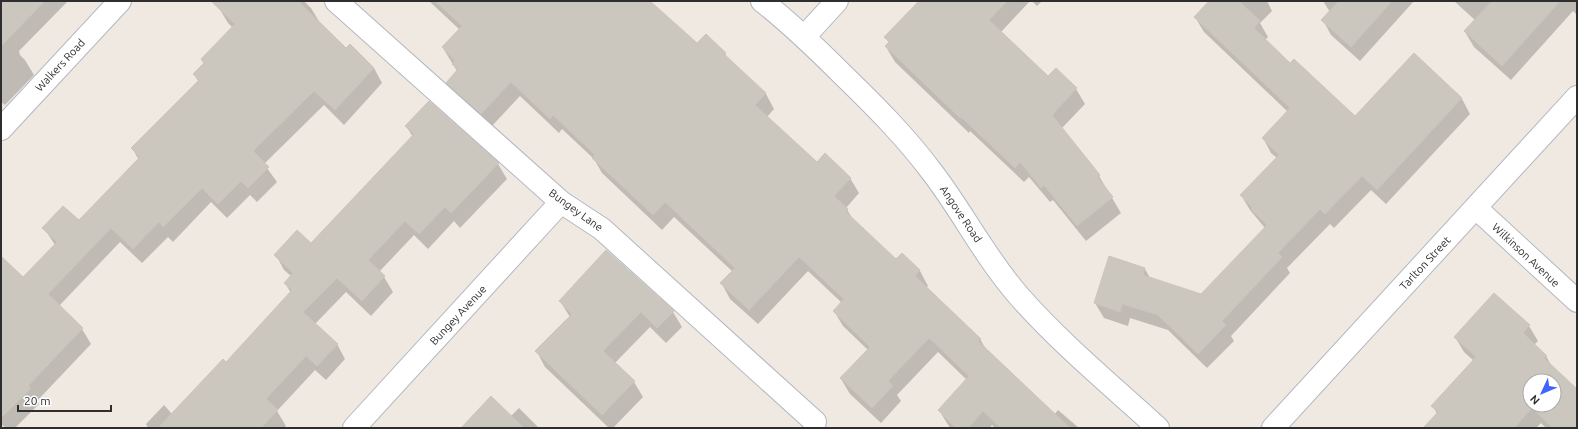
<svg xmlns="http://www.w3.org/2000/svg" width="1578" height="429" font-family="Ubuntu,sans-serif">
<style>
.shadow{fill:#0003;fill-rule:evenodd}
.building{fill:#cbc7bf;stroke:#cbc5ba;fill-rule:evenodd}
.lines{fill:none;stroke-linecap:round;stroke-linejoin:round}
.minor-casing{stroke:#b4b7c1;stroke-width:24}
.minor{stroke:#fff;stroke-width:22}
.labels{text-anchor:middle;dominant-baseline:central;stroke-width:4;stroke-linejoin:round;paint-order:stroke}
.street-label{font-size:11px;fill:#2e2e2e;stroke:#fff}
</style>
<rect width="100%" height="100%" fill="#efe9e1"/>
<path class="shadow" d="M1 1H68L19 51 20 55 25 60 34 75 5 105 1 102Z
M225 1H304L311 8 320 23 347 49 374 68 382 83 344 125 324 105 264 164 277 182 257 202 250 195 227 218 211 202 173 242 168 237 142 263 120 242 59 306 82 329 91 344 37 401 39 404 15 428H6L1 424V277L23 278 55 245 44 228 79 222 139 160 132 148 198 81 194 74 205 64 233 28 228 23 219 8Z
M429 1H648L697 44 725 53 727 58 766 94 774 109 767 117 817 163 850 178 859 193 846 208 854 221 896 260 902 254 920 271 928 286 926 288 980 339 987 351 1054 415 1058 410 1079 428H995L992 425 990 428H950L939 410 967 380 938 352 897 395 901 401 881 423 850 394 841 379 868 350 843 326 834 311 842 303 808 271 758 324 730 299 722 284 733 272 674 217 662 230 602 173 594 159 562 129 559 133 520 96 490 128 456 98 447 83 457 71 443 48 460 30Z
M921 1H1030L1001 32 1049 77 1076 89 1085 104 1061 129 1099 176 1121 213 1086 241 1053 200 1050 202 1029 177 1024 182 970 131 969 133 895 62 886 47 889 43 886 37Z
M1032 1H1042L1037 6Z
M1211 1H1267L1272 11 1260 23 1268 37 1265 40 1291 64 1355 117 1414 54 1462 99 1470 114 1386 204 1371 190 1334 228 1330 224 1287 268 1290 273 1231 336 1234 341 1207 368 1168 330 1130 318 1128 326 1104 318 1095 303 1145 269 1150 278 1202 295 1265 228 1250 210 1241 195 1277 158 1271 153 1263 138 1288 112 1204 32 1195 17Z
M1323 1H1414L1360 61 1331 35 1323 20 1330 12Z
M1454 1H1577V15L1573 11 1511 80 1474 47 1465 32 1475 20Z
M406 126 498 164 507 179 460 228 454 221 428 249 414 235 379 272 384 277 393 292 371 316 346 292 315 324 337 344 345 359 326 380 315 370 277 411 286 426 284 428H148L146 424 164 405 172 414 226 363 291 293 285 283 291 276 284 270 276 255 311 244 413 137Z
M560 301 673 312 682 327 666 343 650 327 615 363 634 382 643 397 613 428H609L545 367 537 352 570 317Z
M1529 326 1538 341 1534 345 1546 356 1552 367 1577 390V428H1546L1541 423 1536 428H1425L1437 414 1433 406 1474 361 1464 352 1455 337ZM1530 381H1554V405H1530Z
M519 408 539 428H462L511 416Z"/>
<path class="building" d="M1 1H45L1 46Z
M211 1H298L346 48 350 44 374 68 335 110 314 91 253 151 269 167 248 188 241 181 218 204 202 188 163 227 159 222 133 249 111 228 48 294 83 328 28 386 31 388 1 418V256L23 277 57 242 42 228 63 206 79 220 140 157 131 148 199 80 193 74 204 63 201 59 235 24Z
M435 1H650L697 43 706 34 726 53 724 54 766 93 755 105 817 162 825 153 851 178 834 196 848 209 846 212 896 259 902 253 920 270 915 276 981 339 978 341 1070 428H1001L983 411 968 428H956L938 410 969 376 929 338 888 381 893 386 872 408 840 378 870 347 833 311 844 299 799 257 749 310 720 283 735 268 665 202 653 215 592 158 595 155 553 115 550 119 511 82 481 114 446 83 458 69 452 64 455 61 442 47 462 26Z
M919 1H1007L989 20 1048 76 1056 68 1077 88 1052 115 1100 175 1097 177 1113 197 1077 226 1044 185 1041 188 1020 162 1015 168 961 117 960 118 885 46 889 42 884 37Z
M1209 1H1239L1260 21 1254 28 1290 63 1294 59 1355 116 1414 53 1462 98 1377 190 1362 176 1325 214 1320 209 1278 253 1282 257 1222 321 1226 325 1198 354 1158 315 1122 304 1120 312 1094 303 1109 256 1145 268 1143 275 1201 294 1267 225 1251 209 1253 208 1240 195 1279 155 1262 138 1290 108 1194 17Z
M1339 1H1392L1351 47 1321 20Z
M1492 1H1560L1502 66 1464 31Z
M429 101 499 163 451 213 445 207 419 234 405 221 368 260 385 276 362 301 337 278 303 312 338 344 317 366 306 356 266 399 278 410 261 428H158L223 359 226 362 292 290 284 283 293 273 274 255 297 230 311 243 414 134 405 126Z
M606 250 674 311 657 328 641 312 603 351 635 381 602 415 535 351 572 314 559 301Z
M1494 293 1530 325 1523 333 1547 356 1544 358 1577 389V428H1553L1532 408 1514 428H1423L1438 412 1431 406 1476 357 1454 337ZM1530 381H1554V405H1530Z
M491 396 524 428H461Z"/>
<g class="lines">
<defs>
<path id="minor" d="M336 1 561 202 602 229 815 422
M762 1C790 23 817 49 842 74 874 105 905 136 932 172 962 211 985 257 1018 295 1060 343 1111 385 1158 428
M804 37 837 1
M1 129 120 1
M1476 208 1577 301
M354 428 561 202
M1273 428 1577 97"/>
</defs>
<use href="#minor" class="minor-casing"/>
<use href="#minor" class="minor"/>
</g>
<g class="labels">
<g class="street-label">
<text transform="translate(60 65) rotate(-47)">Walkers Road</text>
<text transform="translate(576 210) rotate(36)">Bungey Lane</text>
<text transform="translate(961 214) rotate(56)">Angove Road</text>
<text transform="translate(1526 255) rotate(43)">Wilkinson Avenue</text>
<text transform="translate(1425 263) rotate(-47)">Tarlton Street</text>
<text transform="translate(458 315) rotate(-47)">Bungey Avenue</text>
</g>
</g>
<rect width="1578" height="429" fill="none" stroke="#2e2e2e" stroke-width="4"/>
<g transform="translate(1542 393) rotate(226)"><circle r="19" fill="#ffffff" stroke="#ababab"/>
<path d="M0-3L7 15L0 10L-7 15Z" fill="#4264fb"/>
<text y="-6" font-size="11" font-weight="bold" text-anchor="middle" fill="#2e2e2e">N</text>
</g>
<path d="M18 405v6h93v-6" fill="none" stroke="#2e2e2e" stroke-width="2"/>
<text x="24" y="405" font-size="12" fill="#2e2e2e" stroke="#ffffff" stroke-width="3" paint-order="stroke">20 m</text>
</svg>
